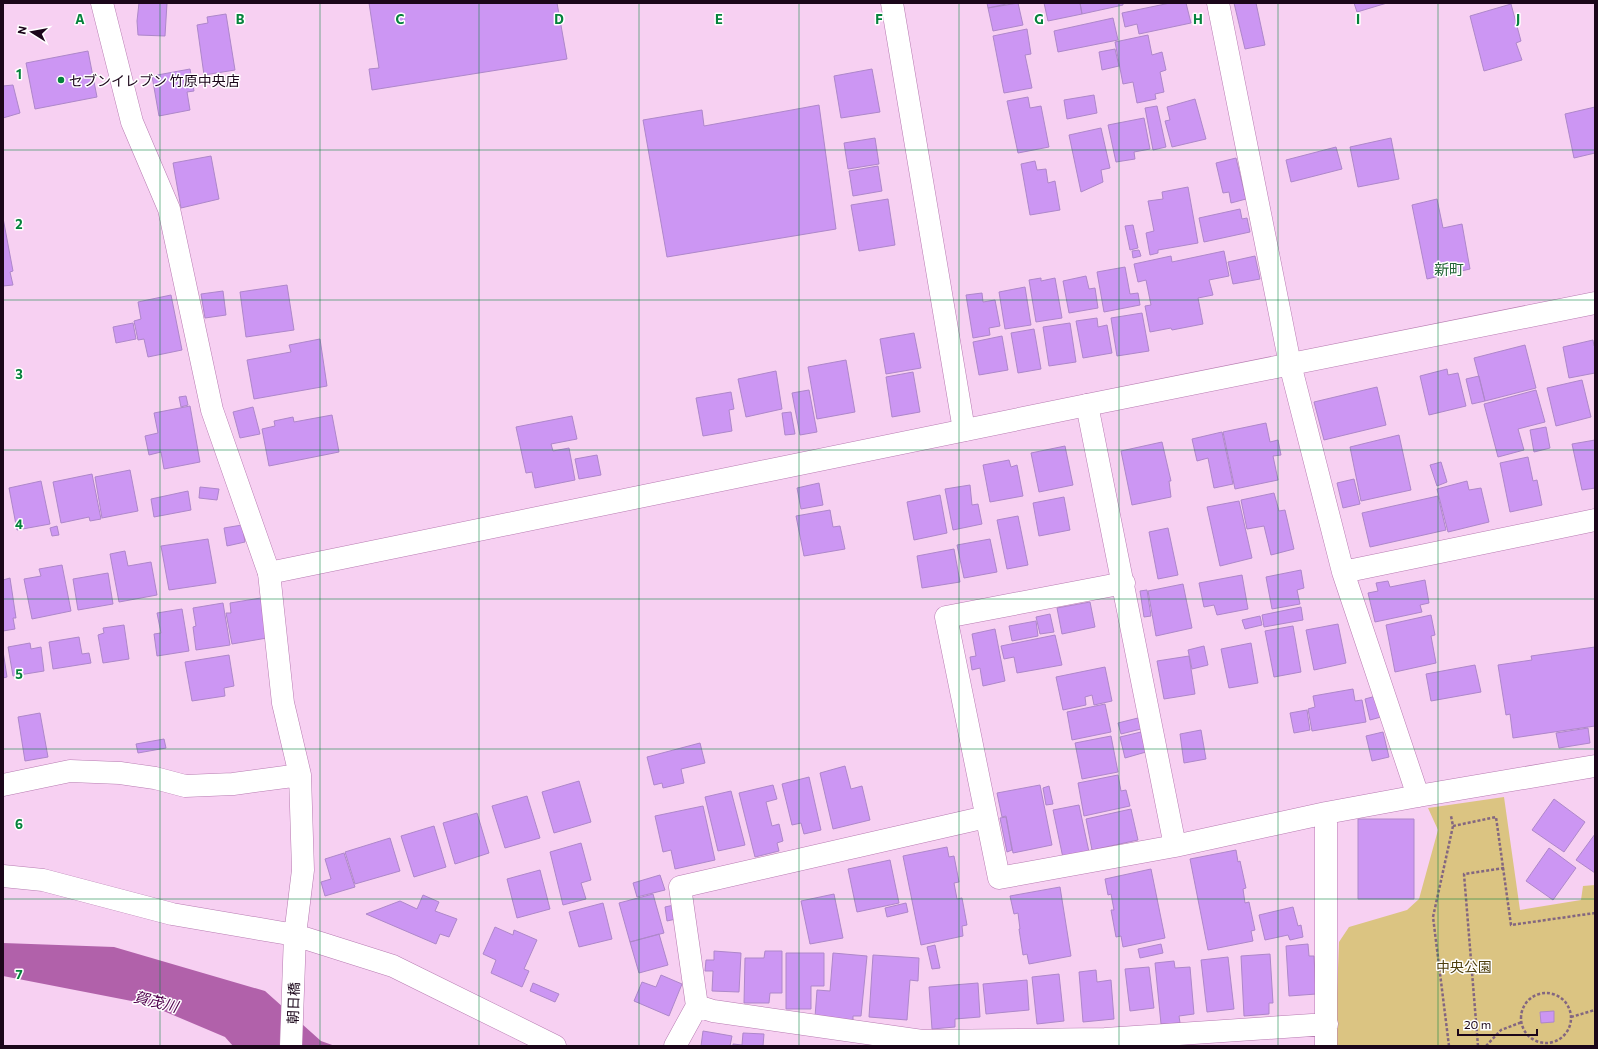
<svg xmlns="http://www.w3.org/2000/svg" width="1598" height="1049" font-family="Commissioner,'Noto Sans JP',sans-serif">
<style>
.green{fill:#dbc482}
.water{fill:#b161aa}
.building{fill:#cc96f3;stroke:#ae87ca}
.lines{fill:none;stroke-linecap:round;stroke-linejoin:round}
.minor-casing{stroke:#b77bb1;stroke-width:23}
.tertiary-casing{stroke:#b77bb1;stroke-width:23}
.path{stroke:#836680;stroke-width:2.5;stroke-dasharray:3 2;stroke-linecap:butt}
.minor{stroke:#fff;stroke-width:22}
.tertiary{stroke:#fff;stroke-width:22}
.grid{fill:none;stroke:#05823c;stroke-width:1;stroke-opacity:0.55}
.poi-dot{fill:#05823c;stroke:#fff;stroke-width:1.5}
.labels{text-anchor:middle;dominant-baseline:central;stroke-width:3;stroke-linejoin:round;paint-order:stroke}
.poi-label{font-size:14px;fill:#1b061a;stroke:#fff;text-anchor:start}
.park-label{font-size:14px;fill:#4d3e0c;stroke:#fff}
.street-label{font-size:14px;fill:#1b061a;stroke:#fff}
.neighbourhood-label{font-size:15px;fill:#246638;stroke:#fff}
.water-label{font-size:15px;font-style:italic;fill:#50014d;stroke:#fff}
.grid-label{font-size:13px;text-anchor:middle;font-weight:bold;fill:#05823c;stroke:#fff;stroke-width:3;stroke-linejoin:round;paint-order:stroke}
</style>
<rect width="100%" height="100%" fill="#f7d0f2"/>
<path class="green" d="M1504 797 1520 910 1581 900 1583 886 1595 885V1046H1335L1339 942 1349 927 1407 910 1419 899 1438 830 1428 808Z"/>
<path class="water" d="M3 943 114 947 265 991 321 1041 335 1046H233L225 1037 147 1004 3 976Z"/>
<path class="building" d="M139 3H167L165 36 138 35 137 21Z
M369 3H557L567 59 372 90 369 69 379 68Z
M987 3H1011L988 8Z
M1018 3 1023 25 993 31 988 8Z
M1044 3H1080L1082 14 1048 21Z
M1080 3H1123V5L1082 14Z
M1170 3H1186L1191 23 1139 34 1137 24 1125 27 1122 13Z
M1234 3H1256L1265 45 1245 49Z
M1354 3H1387L1357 12Z
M1511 4 1521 41 1516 43 1522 60 1484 71 1470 16Z
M226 14 235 70 204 75 197 25 208 23 207 17Z
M1113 18 1118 40 1058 52 1054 31Z
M1027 29 1031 54 1025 55 1032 88 1004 93 993 36Z
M1148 35 1152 55 1162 52 1166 70 1160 72 1164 92 1155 94 1156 99 1137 103 1133 82 1123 84 1115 42Z
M1115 49 1119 66 1102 70 1099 52Z
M88 51 97 97 35 109 26 63Z
M190 69 194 91 187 92 190 110 159 116 152 76Z
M872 69 880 112 841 118 834 76Z
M13 85 20 113 3 118V86Z
M1094 95 1097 113 1067 119 1064 100Z
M1028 97 1030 108 1041 106 1049 147 1018 153 1007 101Z
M1195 99 1206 139 1172 147 1165 121 1170 120 1167 107Z
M819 105 836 229 667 257 643 120 702 110 704 126Z
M1157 106 1166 147 1153 150 1145 108Z
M1595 107V153L1574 158 1565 114Z
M1144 118 1150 149 1134 152 1135 159 1116 162 1108 125Z
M1101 128 1110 168 1101 170 1103 182 1081 192 1069 135Z
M875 138 879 164 848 169 844 143Z
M1391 138 1399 179 1358 187 1350 147Z
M1336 147 1342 169 1291 182 1286 160Z
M211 156 219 199 181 208 173 163Z
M1236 158 1246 199 1231 203 1229 192 1223 193 1216 163Z
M1035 161 1037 170 1046 169 1048 183 1055 181 1060 210 1030 215 1021 164Z
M878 166 882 191 853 196 849 171Z
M1188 187 1198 243 1158 250V253L1150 255 1146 233 1154 231 1148 201 1163 199 1162 192Z
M888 199 895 245 859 251 851 205Z
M1437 199 1443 228 1462 224 1470 269 1427 279 1412 205Z
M1240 209 1242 219 1247 218 1250 232 1204 242 1199 218Z
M3 218 13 271 10 272 13 285 3 286Z
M1133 225 1138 248 1130 250 1125 226Z
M1139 250 1141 256 1133 258 1132 251Z
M1224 251 1229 276 1209 280 1213 295 1198 298 1203 324 1172 330 1171 328 1150 332 1145 306 1151 305 1146 280 1138 282 1134 264 1171 256 1172 262Z
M1255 256 1260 279 1233 284 1228 262Z
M1125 267 1130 294 1138 293 1140 305 1104 312 1097 272Z
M1086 276 1089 289 1095 288 1098 308 1069 313 1063 281Z
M1041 278V281L1055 278 1062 318 1036 322 1029 280Z
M287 285 294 330 246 337 240 292Z
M1025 287 1031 325 1005 329 999 292Z
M223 291 226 315 205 318 201 294Z
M982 293 983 302 995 300 1000 326 989 328 990 335 973 338 966 295Z
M171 295 182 350 148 357 144 339 138 340 134 321 141 319 138 302Z
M1142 313 1149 351 1117 356 1111 318Z
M1097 318 1098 327 1107 325 1112 353 1083 358 1076 321Z
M133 323 136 339 116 343 113 327Z
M1070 323 1076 362 1049 366 1043 327Z
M1034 329 1041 369 1018 373 1011 333Z
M914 333 921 368 886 374 880 339Z
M1002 336 1008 370 979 375 973 342Z
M320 339 327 386 254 399 247 360 291 352 289 345Z
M1593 340 1594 346H1595V373L1569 378 1563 347Z
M1525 345 1536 388 1485 401 1474 358Z
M846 360 855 412 817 419 808 367Z
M1447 369 1448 375 1458 373 1466 406 1429 415 1420 376Z
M776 371 782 409 746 417 738 379Z
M913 372 920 412 892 417 886 377Z
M1479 376 1485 401 1472 404 1466 379Z
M1582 380 1591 417 1556 426 1547 388Z
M1377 387 1386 425 1324 440 1314 402Z
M809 390 817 432 800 435 792 393Z
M1536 390 1545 422 1518 429 1524 450 1498 457 1484 404Z
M731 392 734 409 729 410 732 431 703 436 696 398Z
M186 396 188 405 181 407 179 397Z
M190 406 200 462 164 469 161 452 149 455 145 436 158 433 154 413Z
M253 407 260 434 240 438 233 412Z
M791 412 795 434 785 435 782 413Z
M332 415 339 452 269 466 262 429 275 426 274 421 293 417 294 422Z
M572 416 577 439 551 444 553 451 569 448 575 480 535 488 532 472 526 473 516 427Z
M1266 423 1270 442 1278 440 1281 455 1273 456 1278 480 1235 489 1223 432Z
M1546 427 1550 448 1534 452 1530 430Z
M1222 432 1233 484 1214 488 1208 458 1197 461 1192 439Z
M1399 435 1411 490 1361 501 1350 447Z
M1595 440V488L1582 490 1572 444Z
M1162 442 1171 481H1169L1171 497 1132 505 1121 451Z
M1065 446 1073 485 1039 492 1031 453Z
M597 455 601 475 579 479 575 459Z
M1528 457 1533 481 1537 480 1542 505 1510 512 1500 463Z
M1009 460 1011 467 1017 465 1023 496 990 502 983 465Z
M1441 462 1447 482 1437 486 1430 465Z
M130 470 138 511 102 518 95 477Z
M92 474 101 519 90 521 89 517 61 523 53 482Z
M1354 479 1360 504 1343 508 1337 483Z
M41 481 50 524 17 530 9 488Z
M1467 481 1469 490 1481 488 1489 522 1448 532 1437 489Z
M819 483 823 505 801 509 797 488Z
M970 485 972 505 978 504 982 524 953 530 945 489Z
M200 487 219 489 217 500 199 498Z
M188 491 191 510 154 517 151 499Z
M1274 493 1279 511 1285 510 1294 549 1271 555 1264 526 1247 529 1241 500Z
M940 495 947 533 914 540 907 502Z
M1438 496 1446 530 1370 547 1362 513Z
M1064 497 1070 530 1039 536 1033 503Z
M1239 501 1252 558 1220 566 1207 507Z
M830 510 833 527 840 526 845 549 804 556 796 516Z
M1018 516 1028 565 1007 569 997 520Z
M242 525 245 542 227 546 224 528Z
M57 526 59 535 52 536 50 528Z
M1168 528 1178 575 1158 579 1149 532Z
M208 539 216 583 169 590 161 546Z
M990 539 997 572 964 578 957 545Z
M954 549 960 582 922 588 917 556Z
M125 551 128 566 151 562 157 595 119 602 110 554Z
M62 565 71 611 32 619 24 579 41 576 39 569Z
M1301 570 1304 588 1297 590 1300 604 1272 609 1266 577Z
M108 573 113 604 78 610 73 579Z
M1242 575 1248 609 1217 615 1214 605 1204 607 1199 583Z
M10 578 16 618H13L15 629 3 631V580Z
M1425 580 1429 603 1420 605 1422 612 1375 622 1368 593 1378 591 1376 583 1388 581 1390 587Z
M1183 584 1192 628 1156 636 1148 591Z
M1147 590 1151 616 1144 617 1140 591Z
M261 598 267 638 232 644 226 613H231L230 603Z
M1090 602 1095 627 1062 634 1057 608Z
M223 603 230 645 196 650 193 627 196 626 193 608Z
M1301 607 1303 620 1264 627 1262 615Z
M182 609 189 651 157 656 154 634 161 633 157 613Z
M1050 614 1054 632 1040 634 1036 617Z
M1431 615 1435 635 1431 636 1436 663 1395 672 1386 625Z
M1260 616 1262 625 1245 629 1242 620Z
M1036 621 1038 636 1012 641 1009 626Z
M1338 624 1346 663 1314 670 1306 630Z
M124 625 129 659 103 663 98 635 104 633 103 628Z
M1293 626 1301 672 1274 677 1265 631Z
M995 629 1005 681 983 686 980 668 972 670 970 657 976 656 972 634Z
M1055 635 1062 665 1017 673 1014 657 1004 659 1001 646Z
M79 637 82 654 89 653 91 663 53 669 49 642Z
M30 643 31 649 41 647 44 671 13 676 8 647Z
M1251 643 1258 683 1229 688 1221 649Z
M1204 646 1208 665 1192 669 1188 650Z
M1595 647V726L1513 738 1510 714 1506 715 1498 665 1532 660 1531 656Z
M3 651 7 677 3 678Z
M229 655 234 686 224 688 225 696 192 701 185 662Z
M1189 656 1195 694 1164 699 1157 661Z
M1475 665 1481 692 1431 701 1426 674Z
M1105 667 1112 701 1094 705 1092 695 1085 697 1086 705 1063 710 1056 677Z
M1353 689 1355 701 1362 700 1366 722 1312 731 1308 709 1315 707 1313 696Z
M1376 696 1381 717 1370 720 1365 699Z
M1105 704 1111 732 1072 740 1067 712Z
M1307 710 1310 730 1294 733 1290 713Z
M40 713 48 757 25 761 18 717Z
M1138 718 1141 729 1121 734 1118 723Z
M1588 728 1590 743 1559 748 1556 733Z
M1201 730 1206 759 1184 763 1180 734Z
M1141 732 1146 752 1125 758 1120 737Z
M1383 732 1389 757 1372 761 1366 736Z
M1111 736 1118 772 1082 779 1075 743Z
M164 739 166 748 138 753 136 744Z
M700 743 705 763 681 769 684 783 663 788 662 783 654 785 647 757Z
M845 766 851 789 862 786 870 820 833 829 820 773Z
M1118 775 1121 791 1126 790 1130 806 1084 816 1078 783Z
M809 777 821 830 804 834 801 823 792 825 782 784Z
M579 781 591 822 554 833 542 792Z
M773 785 777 799 766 802 772 826 779 824 783 841 777 843 779 851 755 857 739 793Z
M1040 785 1052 845 1013 853 1006 816 1002 817 997 793Z
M1049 786 1053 804 1046 805 1043 788Z
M731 791 745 845 718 851 705 797Z
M527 796 540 838 505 848 492 806Z
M1554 799 1585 822 1564 852 1532 830Z
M1079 805 1089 852 1063 858 1053 810Z
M703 806 715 860 675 869 671 850 663 852 655 816Z
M1131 809 1138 840 1092 850 1086 819Z
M477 813 489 853 455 864 443 823Z
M1006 817 1012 850 1007 852 1000 818Z
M1358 819H1414V899H1358Z
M434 826 446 867 414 877 401 836Z
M1595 834V873L1576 860Z
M390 838 400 871 355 884 345 852Z
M581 843 591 880 581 883 586 899 563 905 550 852Z
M947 847 949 857 954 856 959 882 954 883 957 899 962 898 967 925 962 926 963 936 921 945 903 856Z
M1549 848 1576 868 1553 900 1526 881Z
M1236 850 1238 862 1240 861 1246 888 1243 889 1245 903 1249 902 1255 930 1251 931 1253 941 1208 950 1190 859Z
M344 853 355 887 325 896 321 882 331 879 325 859Z
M890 860 899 903 857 912 848 869Z
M1151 869 1165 938 1123 947 1121 936 1116 937 1111 910H1114L1111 894 1108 895 1105 879Z
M540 870 550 909 517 918 507 879Z
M660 875 665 890 637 897 633 883Z
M1060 887 1071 956 1029 964 1027 954 1023 955 1019 929H1020L1018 913 1014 914 1010 896Z
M653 894 664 933 630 942 619 903Z
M834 894 843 938 810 944 801 901Z
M423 895 439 902 435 911 457 919 449 937 440 934 436 944 366 914 400 901 417 909Z
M603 903 612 939 579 947 569 912Z
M906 903 908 912 887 917 885 908Z
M674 905 676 919 667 921 665 907Z
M1293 907 1298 926 1301 925 1303 937 1290 940 1288 935 1265 940 1259 915Z
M495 927 513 935 514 930 537 940 524 969 529 971 522 987 491 973 496 960 483 954Z
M659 934 668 965 639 973 630 942Z
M1161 944 1163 953 1140 958 1138 949Z
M1308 944 1309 956H1314L1316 994 1289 996 1286 946Z
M935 945 940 968 932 969 927 947Z
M714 951 741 953 739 992 712 991 713 971H705L706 960H714Z
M765 951H782V993H770L769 1003H744L745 958H764Z
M786 953H824V986H811V1009H786Z
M833 953 867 956 861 1016H853V1020L815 1017 817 990 830 991Z
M1270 954 1273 1003H1269V1014L1244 1016 1241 956Z
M873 955 919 958 918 981 910 980 907 1020 869 1017Z
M1228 957 1234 1009 1207 1012 1201 960Z
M1174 961 1175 968 1190 967 1194 1014 1179 1016 1180 1023 1161 1024 1155 963Z
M1149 967 1154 1008 1130 1011 1125 969Z
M1096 970 1097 982 1111 980 1114 1019 1083 1022 1079 972Z
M1059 974 1064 1021 1037 1024 1032 977Z
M661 975 682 984 669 1016 634 1001 642 982 656 987Z
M1027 980 1029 1010 986 1014 983 984Z
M533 983 559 994 555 1002 530 991Z
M978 983 980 1017 955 1019V1027L932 1029 929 987Z
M1554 1011V1022L1541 1023 1540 1012Z
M703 1031 732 1036 730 1046H701Z
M743 1033 764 1034 763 1046H733V1044L742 1045Z"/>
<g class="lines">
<defs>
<path id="minor" d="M102 3 132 122 169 209 212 410 269 573 283 703 300 775 303 870 295 935 291 1046
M892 3 964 430
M1218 3 1290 364 1343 572 1418 796
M1087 405 1175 846
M1343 572 1595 520
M1124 583 946 617 999 878 1175 846 1326 813 1418 796 1595 766
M3 785 70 771 120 773 155 778 185 786 233 784 300 775
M1326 813V1046
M3 876 43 880 172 914 295 935 393 966 555 1046
M697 1006 680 887 986 817
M675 1046 697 1006 713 1011 922 1041 1105 1039 1327 1024"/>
<path id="tertiary" d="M269 573 1087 405 1595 303"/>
</defs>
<use href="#minor" class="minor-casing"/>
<use href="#tertiary" class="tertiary-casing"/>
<path class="path" d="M1453 826 1496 817 1511 925 1595 913
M1521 1018a25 25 0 1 1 50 0a25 25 0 1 1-50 0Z
M1571 1017 1595 1010
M1449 1046 1433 917 1453 826 1451 816
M1478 1046 1464 874 1504 868
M1486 1046 1501 1030 1522 1022"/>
<use href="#minor" class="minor"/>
<use href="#tertiary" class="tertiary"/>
</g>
<path class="grid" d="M160 3V1046M320 3V1046M479 3V1046M639 3V1046M799 3V1046M959 3V1046M1119 3V1046M1278 3V1046M1438 3V1046M3 150H1595M3 300H1595M3 450H1595M3 599H1595M3 749H1595M3 899H1595"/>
<circle class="poi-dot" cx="61" cy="80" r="4"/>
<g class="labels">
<g class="poi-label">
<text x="69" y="80">セブンイレブン 竹原中央店</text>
</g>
<g class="park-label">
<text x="1464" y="966">中央公園</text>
</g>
<g class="street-label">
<text transform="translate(293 1003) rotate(-88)">朝日橋</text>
</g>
<g class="neighbourhood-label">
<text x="1449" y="269">新町</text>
</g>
<g class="water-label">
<text transform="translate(156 1001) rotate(14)">賀茂川</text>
</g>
</g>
<g class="grid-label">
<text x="80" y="24">A</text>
<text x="240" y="24">B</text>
<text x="400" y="24">C</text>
<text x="559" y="24">D</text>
<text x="719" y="24">E</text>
<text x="879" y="24">F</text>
<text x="1039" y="24">G</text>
<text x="1198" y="24">H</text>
<text x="1358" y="24">I</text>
<text x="1518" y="24">J</text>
<text x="19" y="79">1</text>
<text x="19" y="229">2</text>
<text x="19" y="379">3</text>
<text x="19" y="529">4</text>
<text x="19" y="679">5</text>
<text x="19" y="829">6</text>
<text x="19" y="979">7</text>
</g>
<rect width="1598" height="1049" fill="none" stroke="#1b061a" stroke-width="8"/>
<g transform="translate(32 32) rotate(281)" stroke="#ffffff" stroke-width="3" paint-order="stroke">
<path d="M0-3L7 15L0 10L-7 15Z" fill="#1b061a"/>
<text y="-6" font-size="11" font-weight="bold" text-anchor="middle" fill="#1b061a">N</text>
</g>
<path d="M1458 1029v6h79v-6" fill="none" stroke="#1b061a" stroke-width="2"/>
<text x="1464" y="1029" font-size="12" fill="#1b061a" stroke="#ffffff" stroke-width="3" paint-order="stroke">20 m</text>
</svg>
